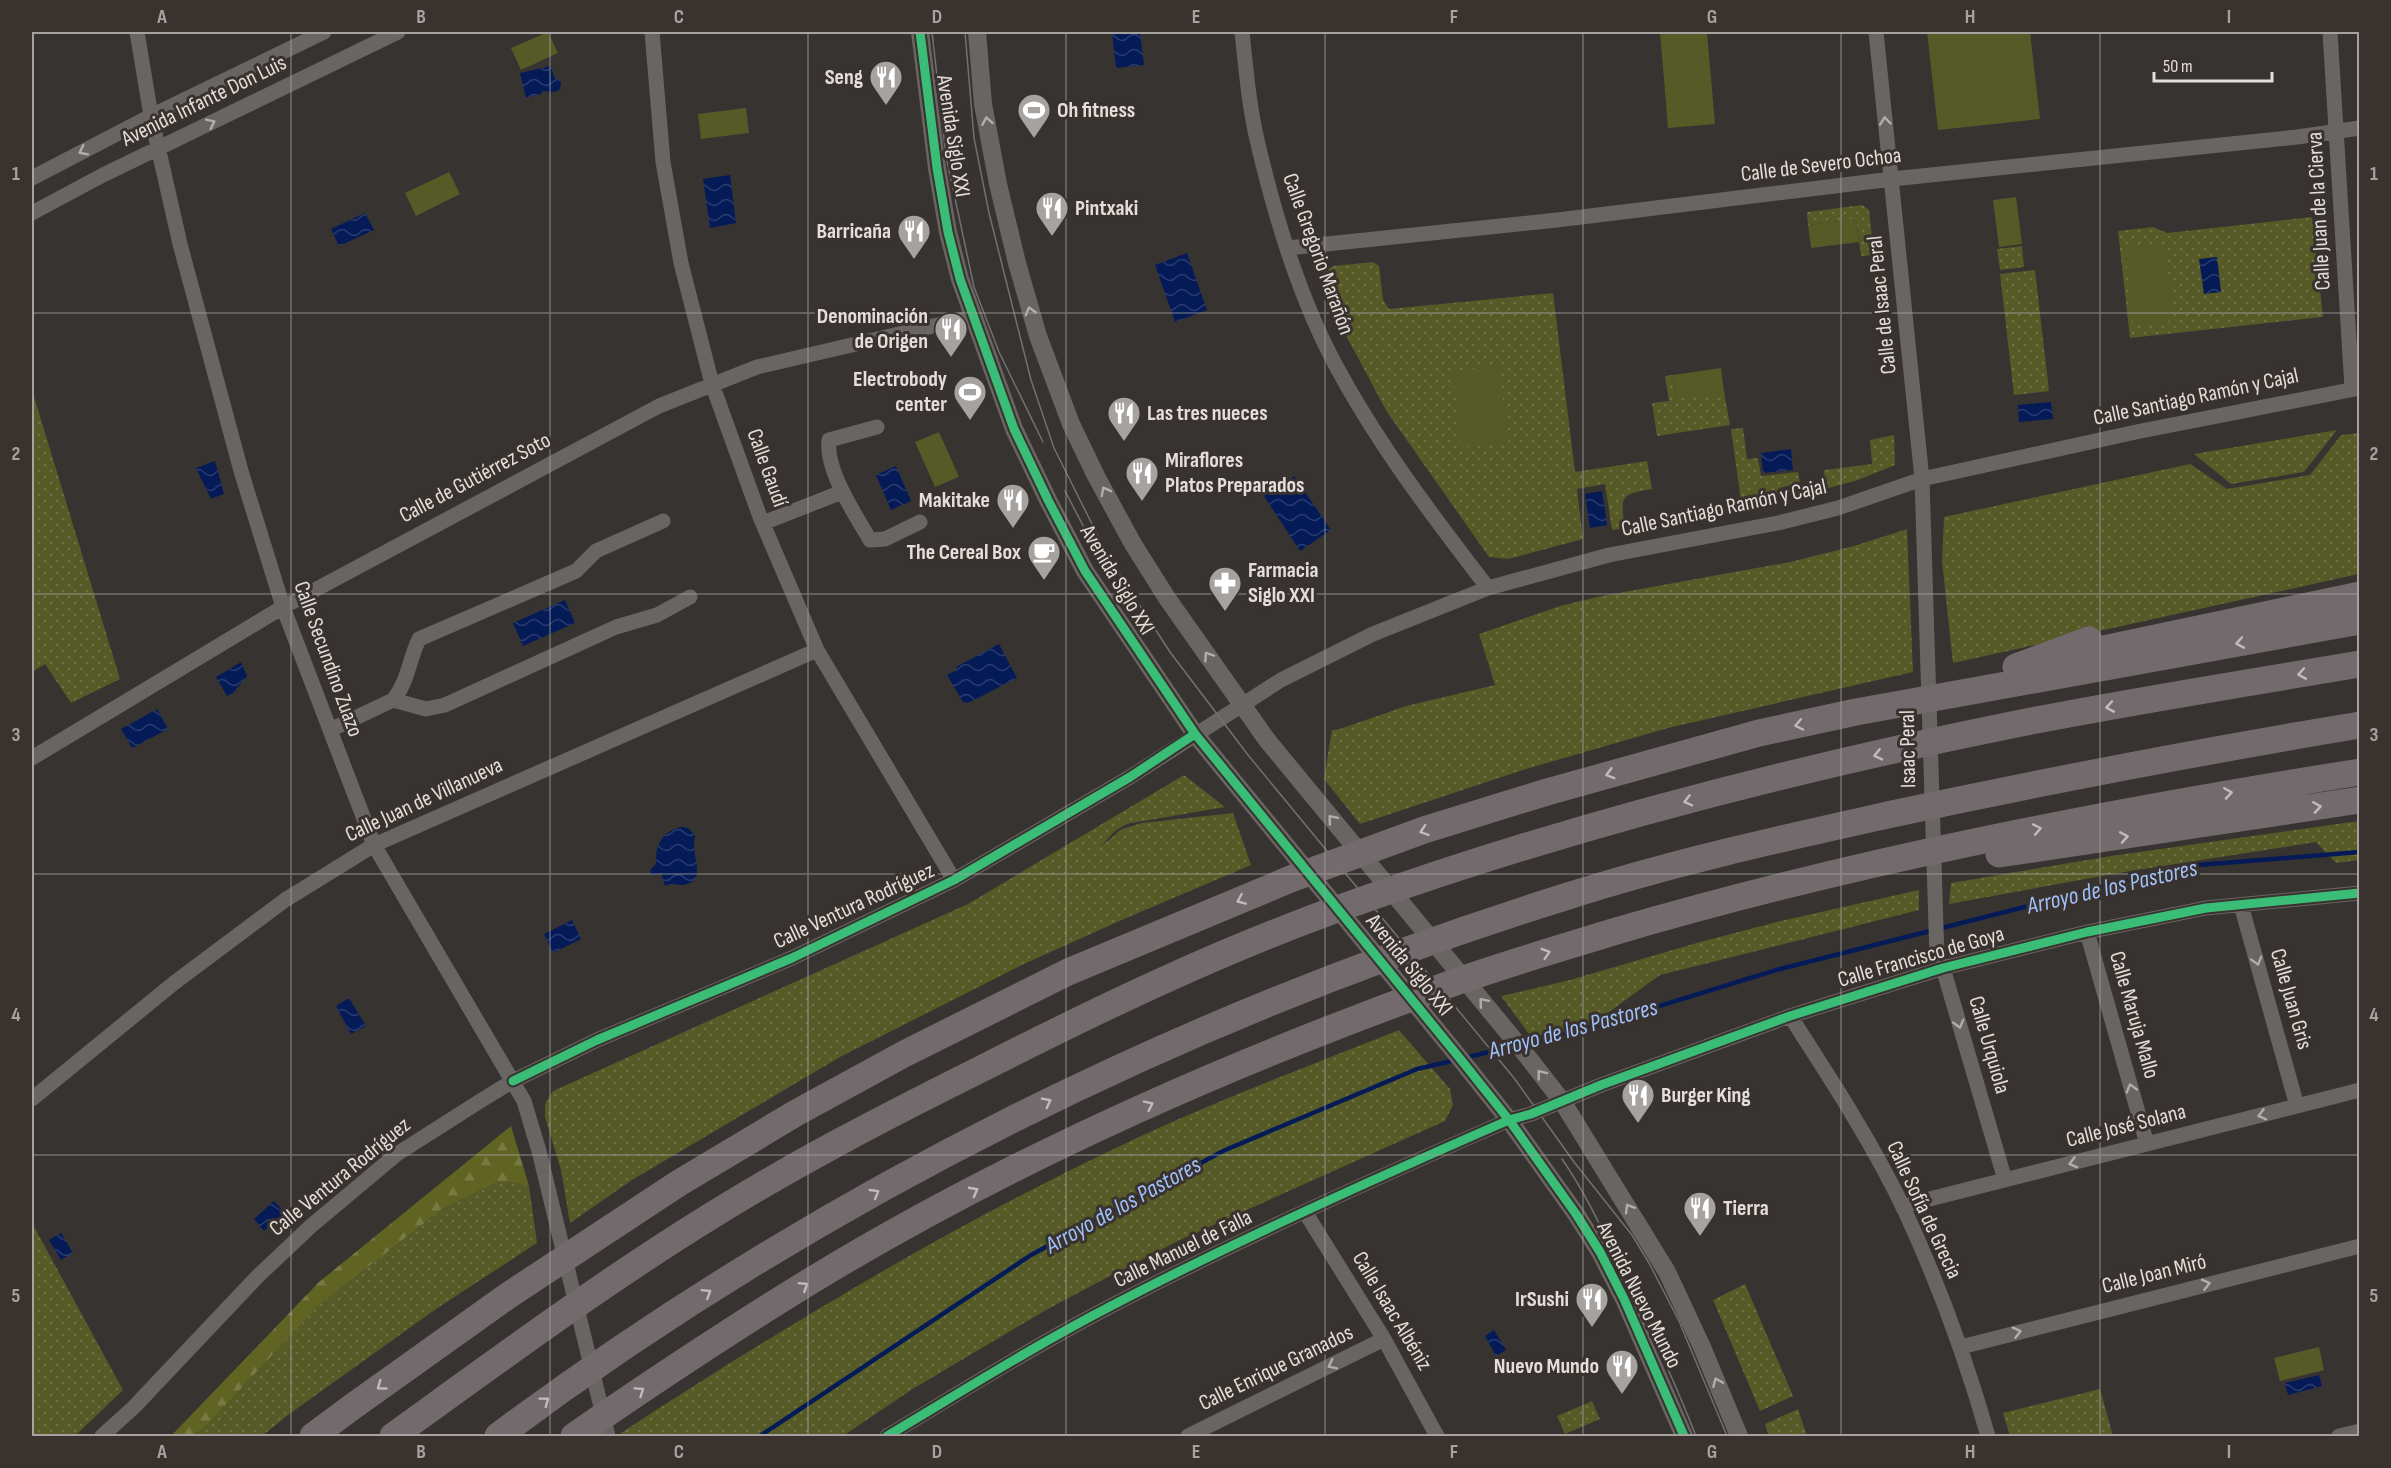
<svg xmlns="http://www.w3.org/2000/svg" width="2391" height="1468" font-family="'Sofia Sans Condensed',sans-serif">
<style>
.green{fill:url(#green-dots)}
.forest{fill:url(#forest-firs)}
.pitch{fill:#565a27}
.water{fill:url(#water-waves)}
.lines{fill:none;stroke-linecap:round;stroke-linejoin:round}
.stream{stroke:#051b57;stroke-width:4.5}
.minor{stroke:#686563;stroke-width:15}
.tertiary{stroke:#686563;stroke-width:18}
.motorway{stroke:#726a6c;stroke-width:27}
.tram{stroke:#737170;stroke-width:1.5}
.cycleway-casing{stroke:#39322e;stroke-width:13}
.cycleway{stroke:#3abd76;stroke-width:9}
.oneway{stroke:#b2aeab}
.oneway2{stroke:#c1bbba}
.grid{fill:none;stroke:#a6a2a0;stroke-width:1.5;stroke-opacity:0.55}
.labels{text-anchor:middle;dominant-baseline:central;stroke-width:6;stroke-linejoin:round;paint-order:stroke}
.poi-label{font-size:22px;font-weight:bold;fill:#e3dedb;stroke:#39322e;text-anchor:end}
.street-label{font-size:22px;fill:#e3dedb;stroke:#39322e}
.water-label{font-size:24px;font-style:italic;fill:#9fc0fa;stroke:#39322e}
.neatline{fill:none;stroke:#a6a2a0;stroke-width:2}
.grid-label{font-size:20px;text-anchor:middle;font-weight:bold;fill:#a6a2a0}
</style>
<defs>
<pattern id="green-dots" width="8" height="8" patternUnits="userSpaceOnUse" patternTransform="scale(1.5)"><rect width="8" height="8" fill="#565a27"/><path d="M2 2h.1M6 6h.1" fill="none" stroke="#6e7146" stroke-width="1.8" stroke-linecap="round"/></pattern>
<pattern id="forest-firs" width="22" height="20" patternUnits="userSpaceOnUse" patternTransform="scale(1.5)"><rect width="22" height="20" fill="#606422"/><path d="M5 1l3.5 6h-7zM16 11l3.5 6h-7z" fill="#777a42"/></pattern>
<pattern id="water-waves" width="16" height="10" patternUnits="userSpaceOnUse" patternTransform="scale(1.5)"><rect width="16" height="10" fill="#051b57"/><path d="M0 5q4-4 8 0t8 0" fill="none" stroke="#293c6f"/></pattern>
</defs>
<rect width="100%" height="100%" fill="#363331"/>
<path class="green" d="M1862 205 1869 210 1874 255 1861 256 1856 219 1808 225 1807 212Z
M2312 217 2323 317 2130 338 2118 231 2153 227 2167 233Z
M2022 246 2024 267 2000 270 1997 249Z
M1373 262 1379 266 1383 300 1389 309 1553 293 1575 472 1647 461 1652 489C1620 494 1620 497 1625 528L1612 530 1605 484 1577 489 1583 539 1508 559 1489 557 1387 412 1342 328 1322 280 1324 272 1333 266Z
M2035 270 2049 391 2014 395 2000 274Z
M1673 375 1676 398 1724 392 1730 425 1657 436 1652 403 1669 401 1665 376Z
M32 390 120 679 71 703 45 664 32 672Z
M1743 428 1747 459 1758 458 1761 476 1798 472 1800 483 1779 488 1772 503 1742 508 1731 429Z
M2337 430 2304 472 2231 484 2194 454Z
M2359 433V574L1953 663 1942 561 1944 517 2190 464 2227 489 2310 475 2341 435Z
M1894 435 1895 465 1858 480 1825 489 1824 470 1872 464 1870 440Z
M1907 529 1913 672 1668 728 1526 769 1360 824 1324 779 1332 730 1340 729 1406 706 1495 685 1479 634 1560 606 1602 596 1790 562 1854 546Z
M1184 775 1225 807 1126 824 1114 832 1099 848 1122 829 1142 823 1233 813 1251 865 1124 919 1026 963 840 1057 632 1180 570 1223 561 1170 545 1117V1104L553 1091 968 904Z
M2359 821V860L2336 863 2316 842 2118 873 1949 904 1951 883 2111 856Z
M1919 890V910L1660 975 1591 1025 1581 1030 1533 1036 1529 1034 1501 996 1570 980 1700 942 1781 921Z
M1399 1030 1450 1089 1453 1105 1445 1121 1180 1240 1106 1278 1046 1310 911 1390 843 1436H622L621 1433C788 1324 959 1221 1139 1137 1224 1097 1312 1065 1399 1030Z
M511 1182 529 1186 537 1243 436 1309 288 1415 262 1436H193L209 1423 318 1306 441 1210 495 1183Z
M32 1223 123 1390 75 1436H32Z
M1745 1284 1793 1396 1760 1411 1713 1300Z
M2100 1389 2113 1436H2010L2003 1413Z
M1592 1401 1600 1419 1565 1434 1557 1416Z
M1798 1409 1807 1436H1769L1765 1424Z"/>
<path class="forest" d="M511 1126 529 1186 511 1182 495 1183 441 1210 318 1306 209 1423 193 1436H171L319 1282Z"/>
<path class="pitch" d="M548 32 558 53 521 70 511 48Z
M1660 32H1707L1715 124 1668 128Z
M1927 32H2030L2040 119 1938 130Z
M746 108 749 133 701 139 698 114Z
M449 172 460 194 416 216 405 193Z
M2016 197 2022 244 1999 247 1993 200Z
M1856 219 1859 242 1811 248 1808 225Z
M2165 244 2174 320 2133 325 2125 249Z
M1499 366 1508 443 1461 448 1453 371Z
M1721 368 1724 392 1676 399 1673 375Z
M939 432 959 477 935 487 915 442Z
M2319 1347 2324 1370 2280 1381 2274 1358Z"/>
<path class="water" d="M1112 32H1140L1144 65 1116 68Z
M551 66 554 77 561 82 560 89 555 92 543 91 541 94 526 98 520 73Z
M730 175 736 223 710 228 703 179Z
M365 213 374 230 339 246 331 229Z
M1187 253 1207 310 1175 322 1155 265Z
M2217 257 2221 292 2204 294 2199 259Z
M2051 402 2053 419 2019 422 2018 405Z
M1791 449 1793 470 1763 473 1761 453Z
M215 461 224 494 211 499 196 468Z
M896 466 911 501 891 510 876 475Z
M1294 476 1331 530 1300 551 1264 496Z
M1602 491 1607 525 1590 528 1585 494Z
M565 600 575 623 523 646 513 623Z
M999 644 1017 678 974 700 967 703 963 702 947 675 957 670 956 667Z
M241 662 247 676 233 693 227 696 216 677Z
M157 709 168 729 132 748 121 729Z
M681 827 688 828 695 835C695 839 694 842 694 845 693 857 707 882 683 885 675 885 673 882 665 886L661 873 654 876 651 874 650 870 656 864C655 845 662 832 681 827Z
M572 920 581 939 553 953 544 934Z
M349 998 366 1026 351 1034 336 1006Z
M274 1201 285 1213 264 1231 254 1219Z
M61 1233 73 1253 61 1260 49 1240Z
M1494 1330 1506 1350 1496 1356 1485 1336Z
M2319 1375 2322 1386 2288 1395 2285 1383Z"/>
<g class="lines">
<path class="stream" d="M1522 1044 1581 1030 1780 969 2186 866 2360 852
M1464 1058 1514 1046
M760 1436 1031 1255 1223 1151 1417 1069 1456 1060"/>
<path class="minor" d="M137 32 151 116 180 244 241 471 283 607 374 845 524 1101 539 1151 608 1436
M652 32 663 162 681 263 712 384 760 517 817 650 954 880
M1242 32C1246 69 1249 107 1258 144 1276 221 1302 306 1341 375 1383 451 1435 519 1488 588
M1876 32 1922 479 1937 958 1943 968 2005 1180
M2330 32 2352 388
M32 178 151 116 324 32
M32 213 103 175 398 32
M1288 248 1557 220 1892 179 2297 137 2360 128
M877 427 829 440C825 470 855 514 870 540L885 539 920 522
M663 521 596 551 576 571 419 639C409 660 408 682 393 700L426 709 445 705 616 627 657 615 690 597
M763 523 842 492
M330 730 393 700
M32 758 283 607 659 406 757 367 972 317
M2241 905 2297 1106
M2087 932 2147 1144
M1790 1016C1830 1078 1872 1142 1904 1209 1938 1282 1966 1359 1988 1436
M32 1099 174 983 285 900 374 845 817 650
M1903 1208 1914 1203 2360 1090
M1305 1212 1384 1339 1437 1436
M1961 1347 2360 1246
M102 1436 134 1407 258 1276 311 1226 397 1154 477 1103 513 1081 597 1040 792 958 954 880 1130 777 1281 680 1373 634 1488 588 1609 555 1778 523 1838 508 1922 479 2136 432 2360 388
M887 1436C961 1392 1034 1346 1111 1306 1240 1239 1374 1179 1509 1120L1531 1114 1601 1085 1790 1016 1943 968 2087 932 2206 908 2360 893
M1188 1436 1384 1339
M2339 1436 2360 1431"/>
<path class="tertiary" d="M920 32 937 168 948 232 960 279 1014 429 1048 500 1085 571 1195 734 1462 1061 1509 1120 1576 1214 1600 1252 1624 1299 1684 1436
M977 32 983 104 998 184 1017 263 1038 336 1071 424 1096 476 1133 544 1167 598 1267 740 1520 1047 1562 1101 1667 1272 1702 1347 1739 1436"/>
<path class="motorway" d="M2075 655 2360 595
M2016 667 2089 640
M1999 854 2360 800
M313 1436 352 1407 509 1295 679 1183 796 1113 904 1054 1068 972 1293 878 1424 830 1547 792 1759 733 1856 712 2360 621
M393 1436C497 1361 601 1284 711 1216 796 1163 885 1117 975 1072 1099 1009 1225 948 1357 902 1573 825 1797 768 2021 723 2133 701 2247 683 2360 664
M498 1436C820 1196 1185 1015 1568 896 1674 862 1784 838 1892 814 2047 781 2203 751 2360 725
M574 1436C651 1383 729 1331 809 1282 1009 1160 1227 1064 1447 985 1502 965 1558 949 1613 932 1858 860 2108 812 2360 772"/>
<path class="tram" d="M932 32 946 156 974 287 999 352 1043 442
M965 32 974 138 989 213 1031 380 1054 448 1109 558 1170 652 1248 755 1514 1078 1574 1162 1632 1235 1649 1263 1679 1321 1727 1436
M1065 491 1101 560
M1562 1159C1583 1189 1599 1223 1615 1256 1644 1315 1672 1375 1696 1436"/>
<defs>
<path id="cycleway" d="M920 32 937 168 948 232 960 279 1014 429 1048 500 1085 571 1195 734 1462 1061 1509 1120 1576 1214 1600 1252 1624 1299 1684 1436
M513 1081 597 1040 792 958 954 880 1130 777 1195 734
M887 1436C961 1392 1034 1346 1111 1306 1240 1239 1374 1179 1509 1120L1531 1114 1601 1085 1790 1016 1943 968 2087 932 2206 908 2360 893"/>
</defs>
<use href="#cycleway" class="cycleway-casing"/>
<use href="#cycleway" class="cycleway"/>
</g>
<defs><path id="oneway-chevron" d="M-2-3.5L2.5 0L-2 3.5" fill="none" stroke-width="1.6" stroke-linecap="round" stroke-linejoin="round" transform="scale(1.5)"/></defs>
<g class="oneway">
<use href="#oneway-chevron" transform="translate(987 121) rotate(-100)"/>
<use href="#oneway-chevron" transform="translate(1885 121) rotate(-96)"/>
<use href="#oneway-chevron" transform="translate(211 123) rotate(-26)"/>
<use href="#oneway-chevron" transform="translate(83 151) rotate(153)"/>
<use href="#oneway-chevron" transform="translate(1030 311) rotate(-106)"/>
<use href="#oneway-chevron" transform="translate(1105 491) rotate(-118)"/>
<use href="#oneway-chevron" transform="translate(1208 656) rotate(-124)"/>
<use href="#oneway-chevron" transform="translate(1332 819) rotate(-130)"/>
<use href="#oneway-chevron" transform="translate(2257 961) rotate(74)"/>
<use href="#oneway-chevron" transform="translate(1483 1002) rotate(-130)"/>
<use href="#oneway-chevron" transform="translate(1959 1024) rotate(74)"/>
<use href="#oneway-chevron" transform="translate(1541 1074) rotate(-128)"/>
<use href="#oneway-chevron" transform="translate(2131 1088) rotate(-106)"/>
<use href="#oneway-chevron" transform="translate(2262 1115) rotate(166)"/>
<use href="#oneway-chevron" transform="translate(2073 1163) rotate(166)"/>
<use href="#oneway-chevron" transform="translate(1629 1208) rotate(-121)"/>
<use href="#oneway-chevron" transform="translate(2206 1284) rotate(-14)"/>
<use href="#oneway-chevron" transform="translate(2017 1332) rotate(-14)"/>
<use href="#oneway-chevron" transform="translate(1332 1365) rotate(154)"/>
<use href="#oneway-chevron" transform="translate(1717 1382) rotate(-113)"/>
</g>
<g class="oneway2">
<use href="#oneway-chevron" transform="translate(2240 643) rotate(170)"/>
<use href="#oneway-chevron" transform="translate(2302 674) rotate(170)"/>
<use href="#oneway-chevron" transform="translate(2110 707) rotate(170)"/>
<use href="#oneway-chevron" transform="translate(1799 725) rotate(168)"/>
<use href="#oneway-chevron" transform="translate(1878 755) rotate(167)"/>
<use href="#oneway-chevron" transform="translate(1610 774) rotate(164)"/>
<use href="#oneway-chevron" transform="translate(2228 793) rotate(-9)"/>
<use href="#oneway-chevron" transform="translate(1688 801) rotate(166)"/>
<use href="#oneway-chevron" transform="translate(2317 807) rotate(-9)"/>
<use href="#oneway-chevron" transform="translate(2037 829) rotate(-11)"/>
<use href="#oneway-chevron" transform="translate(1424 831) rotate(161)"/>
<use href="#oneway-chevron" transform="translate(2124 837) rotate(-9)"/>
<use href="#oneway-chevron" transform="translate(1241 900) rotate(157)"/>
<use href="#oneway-chevron" transform="translate(1546 953) rotate(-17)"/>
<use href="#oneway-chevron" transform="translate(1047 1102) rotate(-27)"/>
<use href="#oneway-chevron" transform="translate(1149 1105) rotate(-26)"/>
<use href="#oneway-chevron" transform="translate(974 1191) rotate(-28)"/>
<use href="#oneway-chevron" transform="translate(875 1193) rotate(-30)"/>
<use href="#oneway-chevron" transform="translate(804 1286) rotate(-32)"/>
<use href="#oneway-chevron" transform="translate(707 1293) rotate(-32)"/>
<use href="#oneway-chevron" transform="translate(381 1386) rotate(144)"/>
<use href="#oneway-chevron" transform="translate(640 1391) rotate(-34)"/>
<use href="#oneway-chevron" transform="translate(545 1401) rotate(-37)"/>
</g>
<path class="grid" d="M291 32V1436M550 32V1436M808 32V1436M1066 32V1436M1325 32V1436M1583 32V1436M1841 32V1436M2100 32V1436M32 313H2360M32 594H2360M32 874H2360M32 1155H2360"/>
<defs>
<symbol id="restaurant-pin" viewBox="-11 -11 22 30"><path d="M0 17L-7.5 6A9.5 9.5 0 1 1 7.5 6Z" fill="#a6a2a0" stroke="#39322e"/><path d="M-5-6h1v4h1v-4h1v4h1v-4h1v5L-1.5 .5V6h-2V.5L-5-1ZM5-6V6H3V1.5H1.5Q1.5-4 5-6Z" fill="#fff"/></symbol>
<symbol id="stadium-pin" viewBox="-11 -11 22 30"><path d="M0 17L-7.5 6A9.5 9.5 0 1 1 7.5 6Z" fill="#a6a2a0" stroke="#39322e"/><path d="M0-5a6.5 5 0 1 0 0 10a6.5 5 0 1 0 0-10ZM-3.5-1.8h7v3.6h-7Z" fill="#fff"/></symbol>
<symbol id="cafe-pin" viewBox="-11 -11 22 30"><path d="M0 17L-7.5 6A9.5 9.5 0 1 1 7.5 6Z" fill="#a6a2a0" stroke="#39322e"/><path d="M-5.5-4.5H6V0H3Q3 3.5 0 3.5H-2.5Q-5.5 3.5-5.5 0ZM3-3.2v2h1.7v-2ZM-6 4.5H4V6H-6Z" fill="#fff"/></symbol>
<symbol id="pharmacy-pin" viewBox="-11 -11 22 30"><path d="M0 17L-7.5 6A9.5 9.5 0 1 1 7.5 6Z" fill="#a6a2a0" stroke="#39322e"/><path d="M-2-6h4v4h4v4h-4v4h-4v-4h-4v-4h4Z" fill="#fff"/></symbol>
</defs>
<g fill-rule="evenodd">
<use href="#restaurant-pin" x="867" y="58" width="38" height="52"/>
<use href="#stadium-pin" x="1015" y="91" width="38" height="52"/>
<use href="#restaurant-pin" x="1033" y="189" width="38" height="52"/>
<use href="#restaurant-pin" x="895" y="212" width="38" height="52"/>
<use href="#restaurant-pin" x="932" y="310" width="38" height="52"/>
<use href="#stadium-pin" x="951" y="373" width="38" height="52"/>
<use href="#restaurant-pin" x="1105" y="394" width="38" height="52"/>
<use href="#restaurant-pin" x="1123" y="454" width="38" height="52"/>
<use href="#restaurant-pin" x="994" y="481" width="38" height="52"/>
<use href="#cafe-pin" x="1025" y="533" width="38" height="52"/>
<use href="#pharmacy-pin" x="1206" y="564" width="38" height="52"/>
<use href="#restaurant-pin" x="1619" y="1076" width="38" height="52"/>
<use href="#restaurant-pin" x="1681" y="1189" width="38" height="52"/>
<use href="#restaurant-pin" x="1573" y="1280" width="38" height="52"/>
<use href="#restaurant-pin" x="1603" y="1347" width="38" height="52"/>
</g>
<g class="labels">
<g class="poi-label">
<text x="863" y="77">Seng</text>
<text x="1057" y="110" text-anchor="start">Oh fitness</text>
<text x="1075" y="208" text-anchor="start">Pintxaki</text>
<text x="891" y="231">Barricaña</text>
<text x="928" y="316">Denominación<tspan x="928" dy="25">de Origen</tspan></text>
<text x="947" y="379">Electrobody<tspan x="947" dy="25">center</tspan></text>
<text x="1147" y="413" text-anchor="start">Las tres nueces</text>
<text x="1165" y="460" text-anchor="start">Miraflores<tspan x="1165" dy="25">Platos Preparados</tspan></text>
<text x="990" y="500">Makitake</text>
<text x="1021" y="552">The Cereal Box</text>
<text x="1248" y="570" text-anchor="start">Farmacia<tspan x="1248" dy="25">Siglo XXI</tspan></text>
<text x="1661" y="1095" text-anchor="start">Burger King</text>
<text x="1723" y="1208" text-anchor="start">Tierra</text>
<text x="1569" y="1299">IrSushi</text>
<text x="1599" y="1366">Nuevo Mundo</text>
</g>
<g class="street-label">
<text transform="translate(204 101) rotate(-26)">Avenida Infante Don Luis</text>
<text transform="translate(953 136) rotate(81)">Avenida Siglo XXI</text>
<text transform="translate(1821 165) rotate(-7)">Calle de Severo Ochoa</text>
<text transform="translate(2319 211) rotate(-93)">Calle Juan de la Cierva</text>
<text transform="translate(1318 254) rotate(70)">Calle Gregorio Marañón</text>
<text transform="translate(1882 305) rotate(-96)">Calle de Isaac Peral</text>
<text transform="translate(2196 397) rotate(-12)">Calle Santiago Ramón y Cajal</text>
<text transform="translate(767 468) rotate(70)">Calle Gaudí</text>
<text transform="translate(475 478) rotate(-28)">Calle de Gutiérrez Soto</text>
<text transform="translate(1724 508) rotate(-12)">Calle Santiago Ramón y Cajal</text>
<text transform="translate(1117 580) rotate(59)">Avenida Siglo XXI</text>
<text transform="translate(328 659) rotate(70)">Calle Secundino Zuazo</text>
<text transform="translate(1908 749) rotate(-91)">Isaac Peral</text>
<text transform="translate(424 800) rotate(-25)">Calle Juan de Villanueva</text>
<text transform="translate(854 906) rotate(-25)">Calle Ventura Rodríguez</text>
<text transform="translate(1921 957) rotate(-16)">Calle Francisco de Goya</text>
<text transform="translate(1409 965) rotate(51)">Avenida Siglo XXI</text>
<text transform="translate(2291 999) rotate(74)">Calle Juan Gris</text>
<text transform="translate(2134 1015) rotate(74)">Calle Maruja Mallo</text>
<text transform="translate(1989 1045) rotate(74)">Calle Urquiola</text>
<text transform="translate(2126 1126) rotate(-14)">Calle José Solana</text>
<text transform="translate(340 1177) rotate(-39)">Calle Ventura Rodríguez</text>
<text transform="translate(1924 1210) rotate(65)">Calle Sofía de Grecia</text>
<text transform="translate(1183 1249) rotate(-26)">Calle Manuel de Falla</text>
<text transform="translate(2154 1274) rotate(-14)">Calle Joan Miró</text>
<text transform="translate(1639 1295) rotate(63)">Avenida Nuevo Mundo</text>
<text transform="translate(1392 1311) rotate(59)">Calle Isaac Albéniz</text>
<text transform="translate(1276 1368) rotate(-26)">Calle Enrique Granados</text>
</g>
<g class="water-label">
<text transform="translate(2112 887) rotate(-13)">Arroyo de los Pastores</text>
<text transform="translate(1573 1029) rotate(-15)">Arroyo de los Pastores</text>
<text transform="translate(1123 1205) rotate(-29)">Arroyo de los Pastores</text>
</g>
</g>
<rect width="2391" height="1468" fill="none" stroke="#39322e" stroke-width="66"/>
<path d="M2154 72v9h118v-9" fill="none" stroke="#e3dedb" stroke-width="3"/>
<text x="2163" y="72" font-size="18" fill="#e3dedb" stroke="#39322e" stroke-width="4.5" paint-order="stroke">50 m</text>
<rect x="33" y="33" width="2325" height="1402" class="neatline"/>
<g class="grid-label">
<text x="162" y="23">A</text>
<text x="421" y="23">B</text>
<text x="679" y="23">C</text>
<text x="937" y="23">D</text>
<text x="1196" y="23">E</text>
<text x="1454" y="23">F</text>
<text x="1712" y="23">G</text>
<text x="1970" y="23">H</text>
<text x="2229" y="23">I</text>
<text x="16" y="180">1</text>
<text x="2374" y="180">1</text>
<text x="16" y="460">2</text>
<text x="2374" y="460">2</text>
<text x="16" y="741">3</text>
<text x="2374" y="741">3</text>
<text x="16" y="1021">4</text>
<text x="2374" y="1021">4</text>
<text x="16" y="1302">5</text>
<text x="2374" y="1302">5</text>
<text x="162" y="1458">A</text>
<text x="421" y="1458">B</text>
<text x="679" y="1458">C</text>
<text x="937" y="1458">D</text>
<text x="1196" y="1458">E</text>
<text x="1454" y="1458">F</text>
<text x="1712" y="1458">G</text>
<text x="1970" y="1458">H</text>
<text x="2229" y="1458">I</text>
</g>
</svg>
